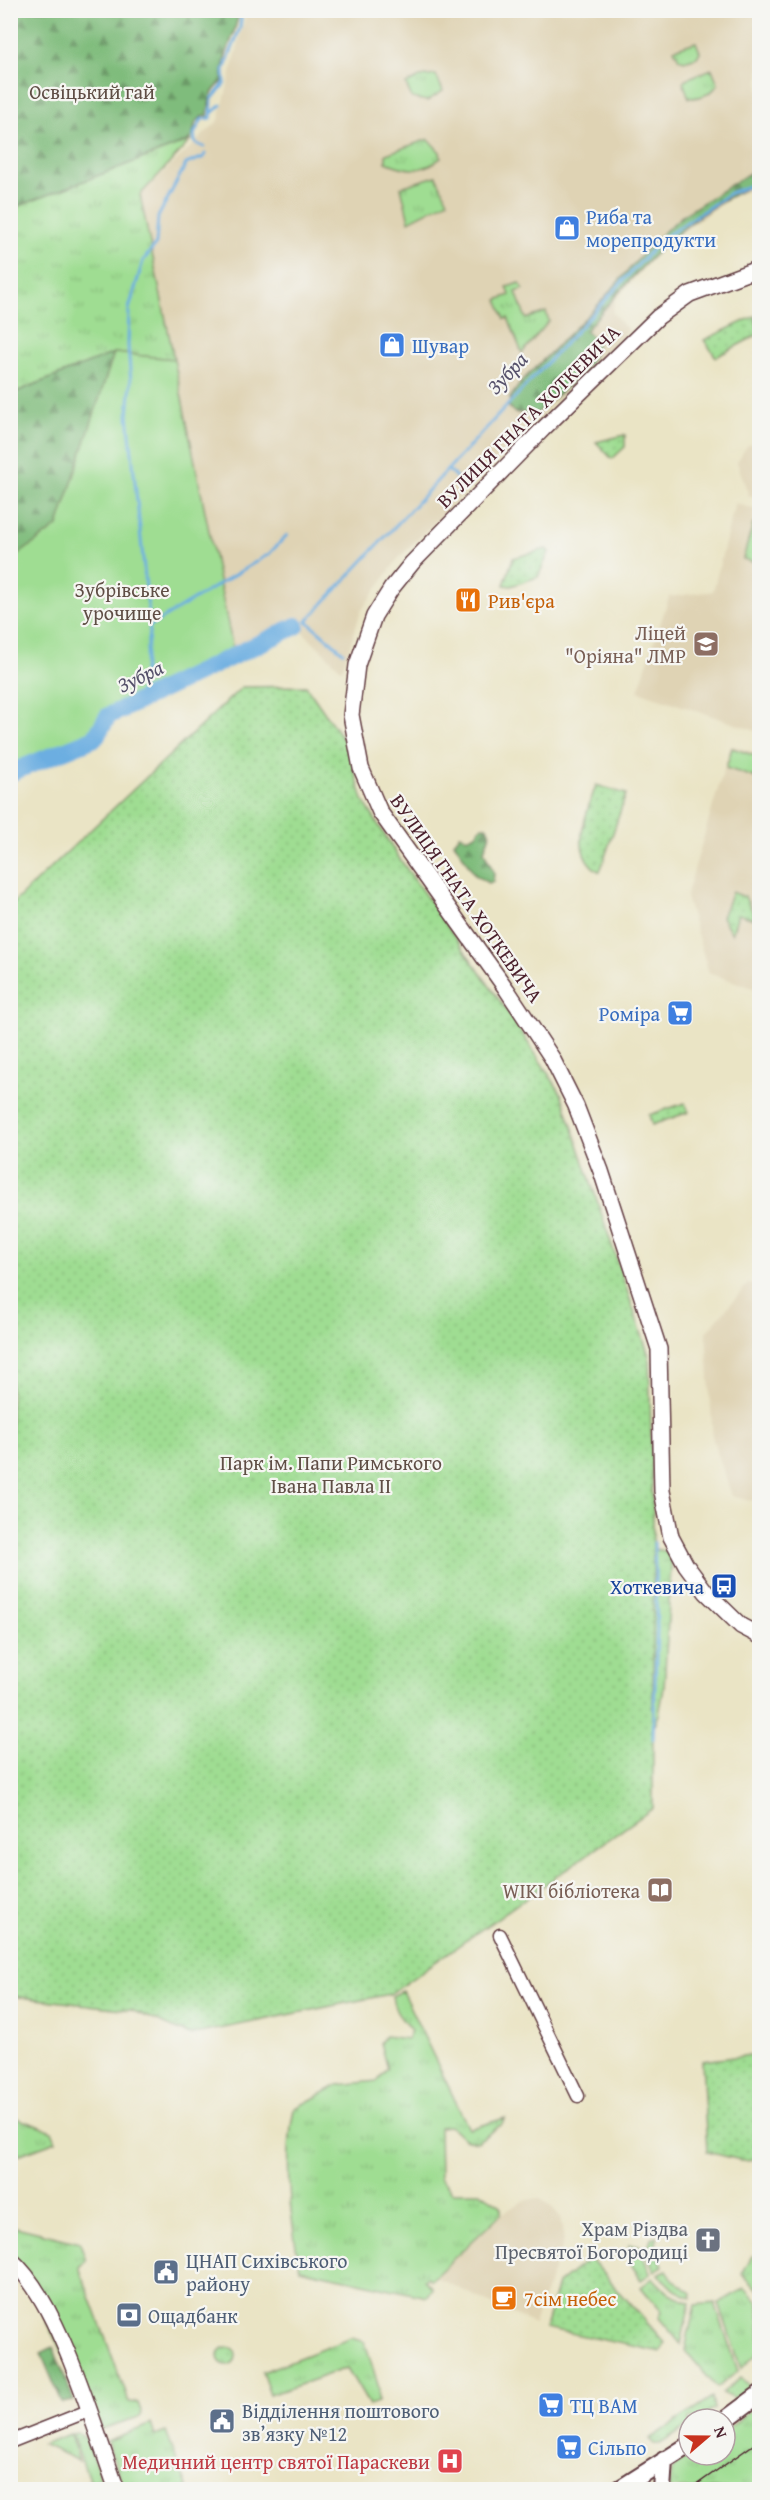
<svg xmlns="http://www.w3.org/2000/svg" width="770" height="2500" font-family="'Gentium Book Plus',serif">
<style>
.built{fill:#dfd3b4}
.grass{fill:url(#grass-tufts);stroke:#747e5e;stroke-width:1.5}
.forest{fill:url(#forest-firs);stroke:#646e54;stroke-width:1.5}
.wetland{fill:url(#wetland-marsh);stroke:#747e5e;stroke-width:1.5}
.park{fill:url(#park-dots);stroke:#747e5e;stroke-width:1.5}
.garden{fill:#9fdd92;stroke:#747e5e;stroke-width:1.5}
.lines{fill:none;stroke-linecap:round;stroke-linejoin:round}
.stream{stroke:#6caee1;stroke-width:3}
.river{stroke:#6caee1;stroke-width:18}
.minor-casing{stroke:#623d42;stroke-width:15}
.tertiary-casing{stroke:#623d42;stroke-width:18}
.secondary-casing{stroke:#623d42;stroke-width:20}
.minor{stroke:#fff;stroke-width:12}
.tertiary{stroke:#fff;stroke-width:15}
.secondary{stroke:#fff;stroke-width:16}
.tram{stroke:#4a1f2b;stroke-width:1.5}
.labels{text-anchor:middle;dominant-baseline:central;stroke-width:4.5;stroke-linejoin:round;paint-order:stroke}
.park-label{font-size:20px;fill:#5f4e45;stroke:#f6f6f2}
.shop-label{font-size:20px;fill:#366cbe;stroke:#f6f6f2;text-anchor:start}
.street-label{font-size:20px;fill:#4a1f2b;stroke:#f6f6f2}
.food-label{font-size:20px;fill:#c56008;stroke:#f6f6f2;text-anchor:start}
.education-label{font-size:20px;fill:#785e54;stroke:#f6f6f2;text-anchor:end}
.transit-label{font-size:20px;fill:#164399;stroke:#f6f6f2;text-anchor:end}
.worship-label{font-size:20px;fill:#5b616d;stroke:#f6f6f2;text-anchor:end}
.service-label{font-size:20px;fill:#4e5e75;stroke:#f6f6f2;text-anchor:start}
.health-label{font-size:20px;fill:#be3a42;stroke:#f6f6f2;text-anchor:end}
.water-label{font-size:21px;font-style:italic;fill:#56516b;stroke:#f6f6f2}
</style>
<defs>
<pattern id="grass-tufts" width="24" height="20" patternUnits="userSpaceOnUse" patternTransform="scale(1.5)"><rect width="24" height="20" fill="#9fdd92"/><path d="M3 7l-1-3M5 7V3M7 7l1-3M15 17l-1-3M17 17v-4M19 17l1-3" fill="none" stroke="#8abd7e"/></pattern>
<pattern id="forest-firs" width="22" height="20" patternUnits="userSpaceOnUse" patternTransform="scale(1.5)"><rect width="22" height="20" fill="#7fbc7c"/><path d="M5 1l3.5 6h-7zM16 11l3.5 6h-7z" fill="#6a9866"/></pattern>
<pattern id="wetland-marsh" width="20" height="14" patternUnits="userSpaceOnUse" patternTransform="scale(1.5)"><rect width="20" height="14" fill="#9fdd92"/><path d="M1 5h8M5 5V1M11 12h8M15 12V8" fill="none" stroke="#8abd7e"/></pattern>
<pattern id="park-dots" width="8" height="8" patternUnits="userSpaceOnUse" patternTransform="scale(1.5)"><rect width="8" height="8" fill="#9fdd92"/><path d="M2 2h.1M6 6h.1" fill="none" stroke="#8abd7e" stroke-width="1.8" stroke-linecap="round"/></pattern>
</defs>
<rect width="100%" height="100%" fill="#f6f6f2"/>
<filter id="ink" filterUnits="userSpaceOnUse"><feTurbulence type="fractalNoise" baseFrequency=".0167" numOctaves="2"/><feDisplacementMap in="SourceGraphic" scale="12" xChannelSelector="R" yChannelSelector="G"/><feConvolveMatrix kernelMatrix="1 2 1 2 8 2 1 2 1" color-interpolation-filters="sRGB"/></filter>
<filter id="wash" filterUnits="userSpaceOnUse"><feTurbulence type="fractalNoise" baseFrequency=".008" numOctaves="4" result="noise"/><feDisplacementMap in="SourceGraphic" scale="24" xChannelSelector="R" yChannelSelector="G"/><feGaussianBlur stdDeviation="1.35" result="paint"/><feColorMatrix in="noise" values="0 0 0 0 0 0 0 0 0 0 0 0 0 0 0 0 0 1.4 0 .05"/><feComposite in="paint" operator="in"/></filter>
<g filter="url(#wash)">
<rect width="100%" height="100%" fill="#eae4c5"/>
<path class="built" d="M247 11H759V187L731 197 664 245 615 300 612 312 628 330 397 560 361 611 342 670 301 630 234 654 140 195 219 120Z
M759 440V500L749 496 737 462 747 446Z
M735 503 759 511V732L638 691 669 597 713 591Z
M731 745 759 754V990L709 973 686 897Z
M749 1283 760 1288V1498L750 1501 732 1496 713 1440 706 1332Z
M539 2198 551 2206 560 2217 564 2240 534 2324 433 2276 501 2214 523 2201Z"/>
<path class="grass" d="M696 42 700 52 697 57 684 61 679 59 674 49Z
M712 69 718 84C712 94 701 98 689 98L683 82 686 79Z
M436 75 443 91 427 101 412 98 406 84 420 77Z
M428 139 440 152 441 158C423 173 407 171 386 162V154Z
M191 140 140 195 174 359 114 353 11 394V209Z
M436 176 448 201 409 221 401 187Z
M520 283 523 289 516 292 526 319 546 312 549 321 522 353 508 318 505 319 497 300 510 295 507 287Z
M402 1991 469 2129 505 2118 501 2125 477 2142 464 2139 450 2126 439 2127 440 2177 452 2192H480L501 2206V2214L431 2280 428 2277 424 2280 433 2288 427 2297 300 2269C290 2215 283 2163 294 2109L338 2085 377 2081 387 2069 380 2043 385 2036 407 2039 411 2031C402 2018 394 2014 392 1996Z
M11 2116 52 2131 56 2141 18 2155 11 2135Z
M16 2227 80 2243 86 2260 79 2267 129 2402 138 2403 142 2414 139 2417 101 2429 11 2253 10 2234Z
M656 2236V2248L663 2266 654 2271 647 2252 651 2239Z
M629 2245H639L650 2274 641 2280 631 2264Z
M759 2250V2290L742 2274 752 2256H758Z
M667 2270 672 2279 692 2293 691 2298 673 2289 658 2274Z
M653 2278 669 2294 690 2303 681 2344 659 2318 662 2312 641 2287Z
M745 2288 759 2303 760 2351 741 2369 719 2303Z
M715 2303 738 2371 717 2388 685 2350 695 2305Z
M351 2338 365 2342 379 2388 378 2402 369 2405 347 2368 270 2395 262 2372Z
M741 2378 752 2389 734 2399 722 2393Z
M712 2398 714 2409 699 2419H689V2426L660 2444H654L649 2439Z
M759 2404 760 2484 752 2490 669 2489C668 2453 697 2455 725 2455V2431Z
M151 2424 155 2436 166 2432 188 2489H125L107 2442Z
M77 2432 86 2438 101 2478 90 2482 71 2433Z
M70 2434 79 2461 42 2444Z"/>
<path class="forest" d="M11 10H239C237 35 220 56 223 82 209 91 209 102 208 116L204 115 196 122 191 140 11 209Z
M759 167V183C685 212 636 273 585 331L597 340C597 369 557 393 537 413H515L509 407 510 398 522 381 597 306 654 241 683 215Z
M114 353 58 526 11 560V394Z
M482 826 487 827 490 834 484 851 494 873 493 882 488 883 475 875 454 842 460 835 467 838 476 834Z
M53 2347 74 2401 62 2403 41 2353Z"/>
<path class="wetland" d="M647 1548 672 1552 664 1688 659 1715 643 1752Z"/>
<path class="park" d="M755 316 759 334 716 357 704 340Z
M625 435V447L612 459 596 442Z
M546 549 549 552 538 577 511 586 504 585 513 558Z
M306 686 347 745 363 800 397 855 510 1015 561 1093 649 1356 653 1518V1808L390 1994 190 2035 131 2010 11 1996V905L242 687Z
M596 785 626 794 600 872C567 853 587 813 596 785Z
M732 892 745 897 757 920 738 914 732 934 722 917Z
M685 1103 689 1112 652 1125 649 1115Z
M759 2054V2159L741 2160 707 2152 702 2061Z
M590 2258 665 2343 661 2352 545 2328 558 2284Z
M218 2356a9 9 0 1 1 18 0a9 9 0 1 1-18 0Z"/>
<path class="garden" d="M114 353 174 359 234 654 108 716 95 738 11 773V560L58 526Z
M753 524 759 526V564L743 559Z
M732 748 759 757 756 778 726 768Z"/>
<g class="lines">
<path class="stream" d="M212 113 221 105
M204 147 195 143 194 134 202 119 211 118 212 99 225 83 224 70 240 28 242 10
M448 470 466 486
M150 626 269 554 287 535
M343 652 307 621 662 239 730 193 760 182
M140 700 150 626 128 415 131 382 128 346 129 309 143 261 156 244 158 217 186 164 204 157 205 154
M653 1739 657 1629 654 1543"/>
<path class="river" d="M10 773 95 738 108 716 296 626"/>
</g>
</g>
<g filter="url(#ink)">
<g class="lines">
<defs>
<path id="minor" d="M500 1935 578 2096
M10 2442 88 2411"/>
<path id="tertiary" d="M760 268 690 294 658 317 543 429 412 563 391 589 374 616 357 665 351 715 361 768 380 812 507 990 552 1058 576 1106 601 1171 659 1349 662 1491 671 1537 686 1565 706 1592 741 1626 760 1636
M10 2259C59 2300 94 2428 117 2490"/>
<path id="secondary" d="M725 2420 760 2394
M618 2490 689 2445
M662 2490 664 2460"/>
</defs>
<use href="#minor" class="minor-casing"/>
<use href="#tertiary" class="tertiary-casing"/>
<use href="#secondary" class="secondary-casing"/>
<use href="#minor" class="minor"/>
<use href="#tertiary" class="tertiary"/>
<use href="#secondary" class="secondary"/>
<path class="tram" d="M689 2490 760 2440"/>
</g>
</g>
<defs>
<symbol id="shop-square" viewBox="-11 -11 22 22"><rect x="-9" y="-9" width="18" height="18" rx="4" fill="#3f7fe0" stroke="#f6f6f2"/><path d="M-5-2.5h2.3a2.7 3.5 0 0 1 5.4 0H5L5.5 6h-11ZM-1.5-2.5h3a1.5 2.3 0 0 0-3 0Z" fill="#fff"/></symbol>
<symbol id="restaurant-square" viewBox="-11 -11 22 22"><rect x="-9" y="-9" width="18" height="18" rx="4" fill="#e8710a" stroke="#f6f6f2"/><path d="M-5-6h1v4h1v-4h1v4h1v-4h1v5L-1.5 .5V6h-2V.5L-5-1ZM5-6V6H3V1.5H1.5Q1.5-4 5-6Z" fill="#fff"/></symbol>
<symbol id="school-square" viewBox="-11 -11 22 22"><rect x="-9" y="-9" width="18" height="18" rx="4" fill="#8d6e63" stroke="#f6f6f2"/><path d="M0-5L7-2L0 1L-7-2ZM-4 1L0 2.5L4 1V4Q0 6-4 4Z" fill="#fff"/></symbol>
<symbol id="supermarket-square" viewBox="-11 -11 22 22"><rect x="-9" y="-9" width="18" height="18" rx="4" fill="#3f7fe0" stroke="#f6f6f2"/><path d="M-6-5.5h2.5l.6 2H6L4.5 2H-2.5L-4.4-4H-6ZM-1.5 3.2a1.3 1.3 0 1 0 .1 0ZM3 3.2a1.3 1.3 0 1 0 .1 0Z" fill="#fff"/></symbol>
<symbol id="bus-square" viewBox="-11 -11 22 22"><rect x="-9" y="-9" width="18" height="18" rx="4" fill="#1a4fb4" stroke="#f6f6f2"/><path d="M-5-6H5V4H4V6H2V4H-2V6H-4V4H-5ZM-3.5-4V0h7V-4ZM-3.5 1.2v1.5H-2V1.2ZM2 1.2v1.5H3.5V1.2Z" fill="#fff"/></symbol>
<symbol id="library-square" viewBox="-11 -11 22 22"><rect x="-9" y="-9" width="18" height="18" rx="4" fill="#8d6e63" stroke="#f6f6f2"/><path d="M-6-4Q-3-5.5-.7-3.5V5Q-3 3-6 4ZM6-4Q3-5.5 .7-3.5V5Q3 3 6 4Z" fill="#fff"/></symbol>
<symbol id="church-square" viewBox="-11 -11 22 22"><rect x="-9" y="-9" width="18" height="18" rx="4" fill="#6b7280" stroke="#f6f6f2"/><path d="M-1.2-6h2.4v3.5h3.3v2.4h-3.3V6h-2.4V-.1h-3.3v-2.4h3.3Z" fill="#fff"/></symbol>
<symbol id="civic-square" viewBox="-11 -11 22 22"><rect x="-9" y="-9" width="18" height="18" rx="4" fill="#5c6f8a" stroke="#f6f6f2"/><path d="M-.6-6.5H3V-4.5H.6V-3L4-1V1h2V6H-6V1h2V-1L-.6-3ZM-1.2 2.5V6h2.4V2.5Z" fill="#fff"/></symbol>
<symbol id="cafe-square" viewBox="-11 -11 22 22"><rect x="-9" y="-9" width="18" height="18" rx="4" fill="#e8710a" stroke="#f6f6f2"/><path d="M-5.5-4.5H6V0H3Q3 3.5 0 3.5H-2.5Q-5.5 3.5-5.5 0ZM3-3.2v2h1.7v-2ZM-6 4.5H4V6H-6Z" fill="#fff"/></symbol>
<symbol id="bank-square" viewBox="-11 -11 22 22"><rect x="-9" y="-9" width="18" height="18" rx="4" fill="#5c6f8a" stroke="#f6f6f2"/><path d="M-6-4H6V4H-6ZM0-2.3a2.3 2.3 0 1 0 0 4.6a2.3 2.3 0 1 0 0-4.6Z" fill="#fff"/></symbol>
<symbol id="hospital-square" viewBox="-11 -11 22 22"><rect x="-9" y="-9" width="18" height="18" rx="4" fill="#e0444e" stroke="#f6f6f2"/><path d="M-5-5h3v3.5h4V-5h3V5h-3V1.5h-4V5h-3Z" fill="#fff"/></symbol>
</defs>
<g fill-rule="evenodd">
<use href="#shop-square" x="552" y="213" width="30" height="30"/>
<use href="#shop-square" x="377" y="330" width="30" height="30"/>
<use href="#restaurant-square" x="453" y="585" width="30" height="30"/>
<use href="#school-square" x="691" y="629" width="30" height="30"/>
<use href="#supermarket-square" x="665" y="998" width="30" height="30"/>
<use href="#bus-square" x="709" y="1571" width="30" height="30"/>
<use href="#library-square" x="645" y="1875" width="30" height="30"/>
<use href="#church-square" x="693" y="2225" width="30" height="30"/>
<use href="#civic-square" x="151" y="2257" width="30" height="30"/>
<use href="#cafe-square" x="489" y="2283" width="30" height="30"/>
<use href="#bank-square" x="114" y="2300" width="30" height="30"/>
<use href="#supermarket-square" x="536" y="2390" width="30" height="30"/>
<use href="#civic-square" x="207" y="2406" width="30" height="30"/>
<use href="#supermarket-square" x="554" y="2432" width="30" height="30"/>
<use href="#hospital-square" x="435" y="2446" width="30" height="30"/>
</g>
<g class="labels">
<g class="park-label">
<text x="92" y="91">Освіцький гай</text>
<text x="122" y="589">Зубрівське<tspan x="122" dy="23">урочище</tspan></text>
<text x="331" y="1462">Парк ім. Папи Римського<tspan x="331" dy="23">Івана Павла ІІ</tspan></text>
</g>
<g class="shop-label">
<text x="586" y="216">Риба та<tspan x="586" dy="23">морепродукти</tspan></text>
<text x="412" y="345">Шувар</text>
<text x="660" y="1013" text-anchor="end">Роміра</text>
<text x="570" y="2405">ТЦ ВАМ</text>
<text x="588" y="2447">Сільпо</text>
</g>
<g class="street-label">
<text transform="translate(528 416) rotate(-45)">ВУЛИЦЯ ГНАТА ХОТКЕВИЧА</text>
<text transform="translate(467 898) rotate(55)">ВУЛИЦЯ ГНАТА ХОТКЕВИЧА</text>
</g>
<g class="food-label">
<text x="488" y="600">Рив'єра</text>
<text x="524" y="2298">7сім небес</text>
</g>
<g class="education-label">
<text x="686" y="632">Ліцей<tspan x="686" dy="23">"Оріяна" ЛМР</tspan></text>
<text x="640" y="1890">WIKI бібліотека</text>
</g>
<g class="transit-label">
<text x="704" y="1586">Хоткевича</text>
</g>
<g class="worship-label">
<text x="688" y="2228">Храм Різдва<tspan x="688" dy="23">Пресвятої Богородиці</tspan></text>
</g>
<g class="service-label">
<text x="186" y="2260">ЦНАП Сихівського<tspan x="186" dy="23">району</tspan></text>
<text x="148" y="2315">Ощадбанк</text>
<text x="242" y="2410">Відділення поштового<tspan x="242" dy="23">зв’язку №12</tspan></text>
</g>
<g class="health-label">
<text x="430" y="2461">Медичний центр святої Параскеви</text>
</g>
<g class="water-label">
<text transform="translate(507 373) rotate(-47)">Зубра</text>
<text transform="translate(140 676) rotate(-26)">Зубра</text>
</g>
</g>
<rect width="770" height="2500" fill="none" stroke="#f6f6f2" stroke-width="36"/>
<g transform="translate(707 2437) rotate(70)"><circle r="28" fill="#f6f6f2" stroke="#b1a0a2" stroke-width="1.5"/>
<path d="M0-4.5L10 22L0 15L-10 22Z" fill="#c8321e"/>
<text y="-9" font-size="16" font-weight="bold" text-anchor="middle" fill="#4a1f2b">N</text>
</g>
</svg>
